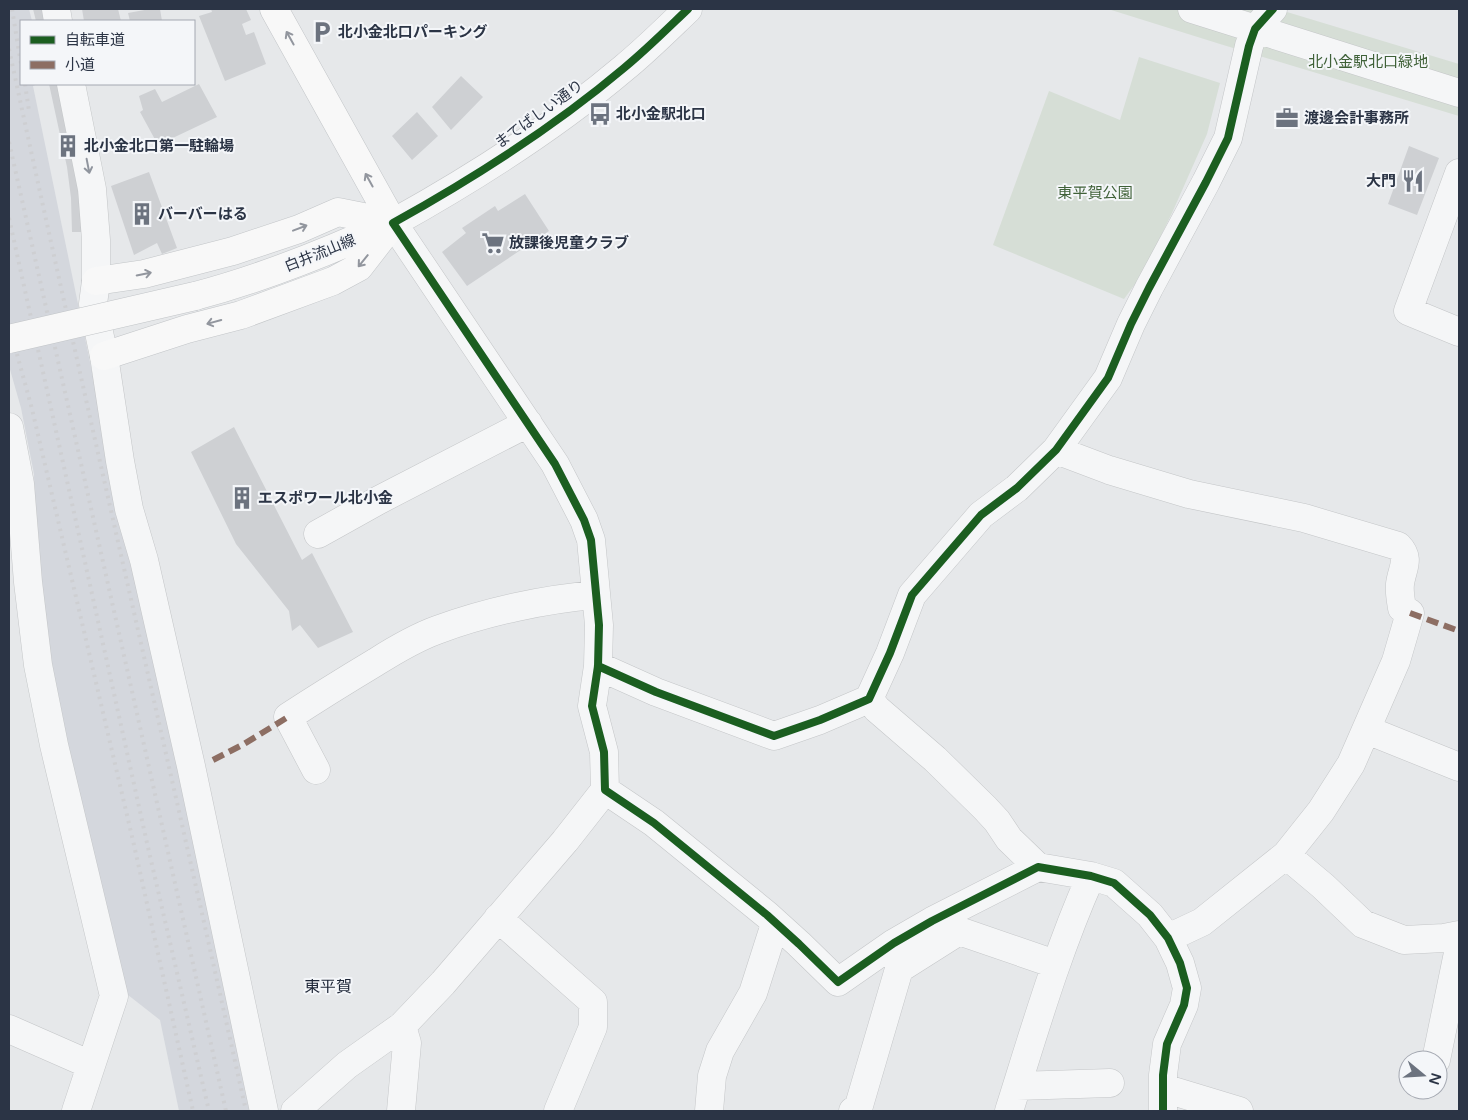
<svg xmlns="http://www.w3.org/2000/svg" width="1468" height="1120" font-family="'Varela Round','Noto Sans JP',sans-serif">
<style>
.built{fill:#d4d7dd}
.green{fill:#d6ded6}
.building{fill:#ced0d3}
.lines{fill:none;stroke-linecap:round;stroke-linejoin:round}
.minor-casing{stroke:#c4c6c8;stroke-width:29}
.major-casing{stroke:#c2c5c8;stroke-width:29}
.minor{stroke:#f5f6f7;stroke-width:28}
.major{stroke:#f8f8f8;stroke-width:28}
.rail{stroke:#cecfd2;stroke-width:4;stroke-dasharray:2.5 5;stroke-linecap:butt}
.major-bridge-casing{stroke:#c2c5c8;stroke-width:29;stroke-linecap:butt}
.major-bridge{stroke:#f8f8f8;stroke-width:28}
.quiet{stroke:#8d6e63;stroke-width:6;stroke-dasharray:12 6;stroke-linecap:butt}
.cycleway-casing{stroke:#f4f6f9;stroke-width:11}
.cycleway{stroke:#1b5e20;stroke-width:8}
.oneway{stroke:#92969e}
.oneway2{stroke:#90959e}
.labels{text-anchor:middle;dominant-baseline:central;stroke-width:4;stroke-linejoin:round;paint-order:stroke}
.poi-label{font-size:15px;font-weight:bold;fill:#2b3445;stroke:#f4f6f9;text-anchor:start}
.park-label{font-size:15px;fill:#3f6138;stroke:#f4f6f9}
.street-label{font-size:15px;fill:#2b3445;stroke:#f4f6f9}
.neighbourhood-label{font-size:16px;fill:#1d2536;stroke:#f4f6f9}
</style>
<rect width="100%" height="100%" fill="#e6e8ea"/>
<path class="built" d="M9 9H29L32 21H21V84H37L33 86 129 551 256 1111H179L160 1020 123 991 57 714 35 536 34 474 21 408 9 366Z"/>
<path class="green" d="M1108 9H1277L1459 64V116L1220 44Z
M1139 57 1220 83 1207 134 1172 213 1141 276 1124 299 993 245 1049 91 1120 120Z"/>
<path class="building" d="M33 9H45L47 21H36Z
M82 9H118L121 21H84Z
M150 9H160L162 21H130L128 13Z
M211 9H246L251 20 242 24 246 35 254 32 266 64 225 81 199 16 212 12Z
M461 76 483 97 451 130 432 107Z
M49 84H62L80 180 83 232H72L71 198 67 167Z
M199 84 217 117 158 145 140 112 143 110 139 96 155 89 162 102Z
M417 112 438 136 412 160 392 136Z
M1409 146 1439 158 1417 215 1388 204Z
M149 172 177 248 162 254 157 243 134 255 111 186Z
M525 194 549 231 467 286 442 252 466 233 462 228 495 206 498 211Z
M234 427 302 560 312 553 353 632 318 648 300 625 292 631 289 611 236 544 191 452Z"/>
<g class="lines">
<defs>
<path id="minor" d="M56 9 58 21
M688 9C667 29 646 50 624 68 553 128 474 178 393 223L555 464 584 520 591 540 599 625 598 666 592 706 604 752 605 790 654 823 767 915 799 944 838 982 894 943 932 921 1038 867 1091 876 1114 883 1150 915 1168 938 1180 963 1187 988 1184 1005 1167 1044 1163 1075V1111
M1192 9 1459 93
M71 84 92 189 96 240V281L93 304 104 356 120 461 129 509 144 560 191 766 264 1111
M1459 173 1408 311 1459 332
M9 427 20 484 28 582 38 665 54 745 114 996 76 1111
M1056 450 1109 470 1189 494 1304 518 1398 546C1411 559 1402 568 1400 584 1399 592 1401 601 1402 608L1410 613 1396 661 1351 764 1321 811 1286 855 1323 886 1363 924 1404 940 1444 938 1459 935
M318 534 379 500 528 423
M598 666 656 692 774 736 820 720 869 699 890 653 912 595 981 515 1017 488 1056 450 1108 378 1131 324 1149 288 1206 182 1228 138 1249 46 1255 29 1273 9
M869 699 877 709 935 759 985 808 997 821 1009 839 1038 867
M1367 730 1459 767
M316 770 288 717C317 698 346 680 376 662 395 650 415 638 437 630 486 612 544 599 596 595
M498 918 593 1002V1027L558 1111
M1168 938 1202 922 1286 855
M9 1029 91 1065
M1436 1060 1459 948
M1017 1086 1110 1083
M1163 1088 1239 1111
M295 1111 347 1065 402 1026 443 983 565 841 605 790
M401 1111 407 1043 402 1026
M709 1111 712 1076 720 1051 753 993 775 924
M853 1111 858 1109 899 969 959 931 1055 964
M1009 1111C1034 1032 1057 952 1091 876"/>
<path id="major" d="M274 9 393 223
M96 281 144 274 233 251 299 229 338 212 393 223
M195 296C263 278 328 252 391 223
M104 356 187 329 241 315 333 281 359 267 393 223"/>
</defs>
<use href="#minor" class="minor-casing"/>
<use href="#major" class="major-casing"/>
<use href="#minor" class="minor"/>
<use href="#major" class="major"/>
<path class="rail" d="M12 9 21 64
M9 49C85 404 168 757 246 1111
M25 84 29 111
M9 142 226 1111
M9 218 147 843 209 1111
M9 325 32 409 134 845 193 1111"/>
<defs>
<path id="major-bridge" d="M9 339 195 296"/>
</defs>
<use href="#major-bridge" class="major-bridge-casing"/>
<use href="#major-bridge" class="major-bridge"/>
<path class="quiet" d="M1410 613 1459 631
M213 760 244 744 288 717"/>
<defs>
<path id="cycleway" d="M688 9C667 29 646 50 624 68 553 128 474 178 393 223L555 464 584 520 591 540 599 625 598 666 592 706 604 752 605 790 654 823 767 915 799 944 838 982 894 943 932 921 1038 867 1091 876 1114 883 1150 915 1168 938 1180 963 1187 988 1184 1005 1167 1044 1163 1075V1111
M598 666 656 692 774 736 820 720 869 699 890 653 912 595 981 515 1017 488 1056 450 1108 378 1131 324 1149 288 1206 182 1228 138 1249 46 1255 29 1273 9"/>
</defs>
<use href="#cycleway" class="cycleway-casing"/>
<use href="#cycleway" class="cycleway"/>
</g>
<defs><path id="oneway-shaft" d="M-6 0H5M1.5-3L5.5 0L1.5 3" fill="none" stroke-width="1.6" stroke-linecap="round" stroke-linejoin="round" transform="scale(1.25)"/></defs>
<g class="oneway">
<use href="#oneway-shaft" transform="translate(290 38) rotate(-119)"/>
<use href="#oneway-shaft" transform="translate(369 180) rotate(-119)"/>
<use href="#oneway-shaft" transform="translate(300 228) rotate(-21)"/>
<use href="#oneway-shaft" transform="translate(363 261) rotate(129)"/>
<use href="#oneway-shaft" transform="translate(144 274) rotate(-11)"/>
<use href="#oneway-shaft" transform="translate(214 322) rotate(165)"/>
</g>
<use class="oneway2" href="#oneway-shaft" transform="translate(88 166) rotate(79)"/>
<defs>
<symbol id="parking-bare" viewBox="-9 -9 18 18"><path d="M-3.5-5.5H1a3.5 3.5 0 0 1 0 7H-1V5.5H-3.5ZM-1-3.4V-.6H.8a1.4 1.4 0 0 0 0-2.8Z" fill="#6c737f" stroke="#f4f6f9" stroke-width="2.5" paint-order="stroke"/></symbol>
<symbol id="bus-bare" viewBox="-9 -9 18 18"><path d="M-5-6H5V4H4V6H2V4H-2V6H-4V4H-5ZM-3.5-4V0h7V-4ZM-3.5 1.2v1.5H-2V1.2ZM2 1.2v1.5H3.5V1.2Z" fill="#6c737f" stroke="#f4f6f9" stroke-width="2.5" paint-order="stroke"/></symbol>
<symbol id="office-bare" viewBox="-9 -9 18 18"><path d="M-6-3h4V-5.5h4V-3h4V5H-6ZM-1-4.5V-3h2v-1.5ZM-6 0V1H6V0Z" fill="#6c737f" stroke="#f4f6f9" stroke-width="2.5" paint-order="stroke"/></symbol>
<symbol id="building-bare" viewBox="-9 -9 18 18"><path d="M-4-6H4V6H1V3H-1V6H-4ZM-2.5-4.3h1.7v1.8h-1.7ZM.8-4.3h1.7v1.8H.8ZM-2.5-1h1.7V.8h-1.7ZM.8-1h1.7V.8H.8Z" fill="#6c737f" stroke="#f4f6f9" stroke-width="2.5" paint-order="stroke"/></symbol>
<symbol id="restaurant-bare" viewBox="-9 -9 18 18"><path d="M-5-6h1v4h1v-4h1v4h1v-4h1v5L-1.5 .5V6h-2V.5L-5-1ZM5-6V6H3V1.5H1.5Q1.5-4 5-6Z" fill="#6c737f" stroke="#f4f6f9" stroke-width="2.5" paint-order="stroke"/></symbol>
<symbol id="supermarket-bare" viewBox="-9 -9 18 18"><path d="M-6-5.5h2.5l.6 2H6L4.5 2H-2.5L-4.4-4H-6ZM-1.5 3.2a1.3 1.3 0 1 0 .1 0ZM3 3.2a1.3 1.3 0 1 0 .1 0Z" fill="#6c737f" stroke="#f4f6f9" stroke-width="2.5" paint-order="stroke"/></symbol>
</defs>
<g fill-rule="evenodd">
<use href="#parking-bare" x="306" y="16" width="32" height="32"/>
<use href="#bus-bare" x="584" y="98" width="32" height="32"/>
<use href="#office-bare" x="1271" y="102" width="32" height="32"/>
<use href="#building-bare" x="52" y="130" width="32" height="32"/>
<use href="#restaurant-bare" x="1397" y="165" width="32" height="32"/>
<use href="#building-bare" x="126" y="198" width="32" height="32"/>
<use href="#supermarket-bare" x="477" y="227" width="32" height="32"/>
<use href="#building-bare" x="226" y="482" width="32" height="32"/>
</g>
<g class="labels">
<g class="poi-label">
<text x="338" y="32">北小金北口パーキング</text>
<text x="616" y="114">北小金駅北口</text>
<text x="1304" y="118">渡邊会計事務所</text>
<text x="84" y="146">北小金北口第一駐輪場</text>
<text x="1396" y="181" text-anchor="end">大門</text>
<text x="158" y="214">バーバーはる</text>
<text x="509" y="243">放課後児童クラブ</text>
<text x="258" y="498">エスポワール北小金</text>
</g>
<g class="park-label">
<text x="1368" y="62">北小金駅北口緑地</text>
<text x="1095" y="193">東平賀公園</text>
</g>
<g class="street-label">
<text transform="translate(539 114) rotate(-36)">まてばしい通り</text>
<text transform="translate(320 253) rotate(-22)">白井流山線</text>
</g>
<g class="neighbourhood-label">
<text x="328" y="987">東平賀</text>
</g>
</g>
<rect width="1468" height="1120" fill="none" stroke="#2b3445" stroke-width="20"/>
<rect x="20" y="20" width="175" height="65" fill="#f4f6f9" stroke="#a4a8b1"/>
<rect x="30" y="36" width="25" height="8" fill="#1b5e20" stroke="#a4a8b1"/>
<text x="65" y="45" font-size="15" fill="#2b3445">自転車道</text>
<rect x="30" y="61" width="25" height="8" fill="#8d6e63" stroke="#a4a8b1"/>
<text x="65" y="70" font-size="15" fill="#2b3445">小道</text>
<g transform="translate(1423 1075) rotate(108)"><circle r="24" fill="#f4f6f9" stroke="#a4a8b1"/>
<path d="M0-4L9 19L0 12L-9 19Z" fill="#6c737f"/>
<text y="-8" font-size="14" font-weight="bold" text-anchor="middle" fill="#2b3445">N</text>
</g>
</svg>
